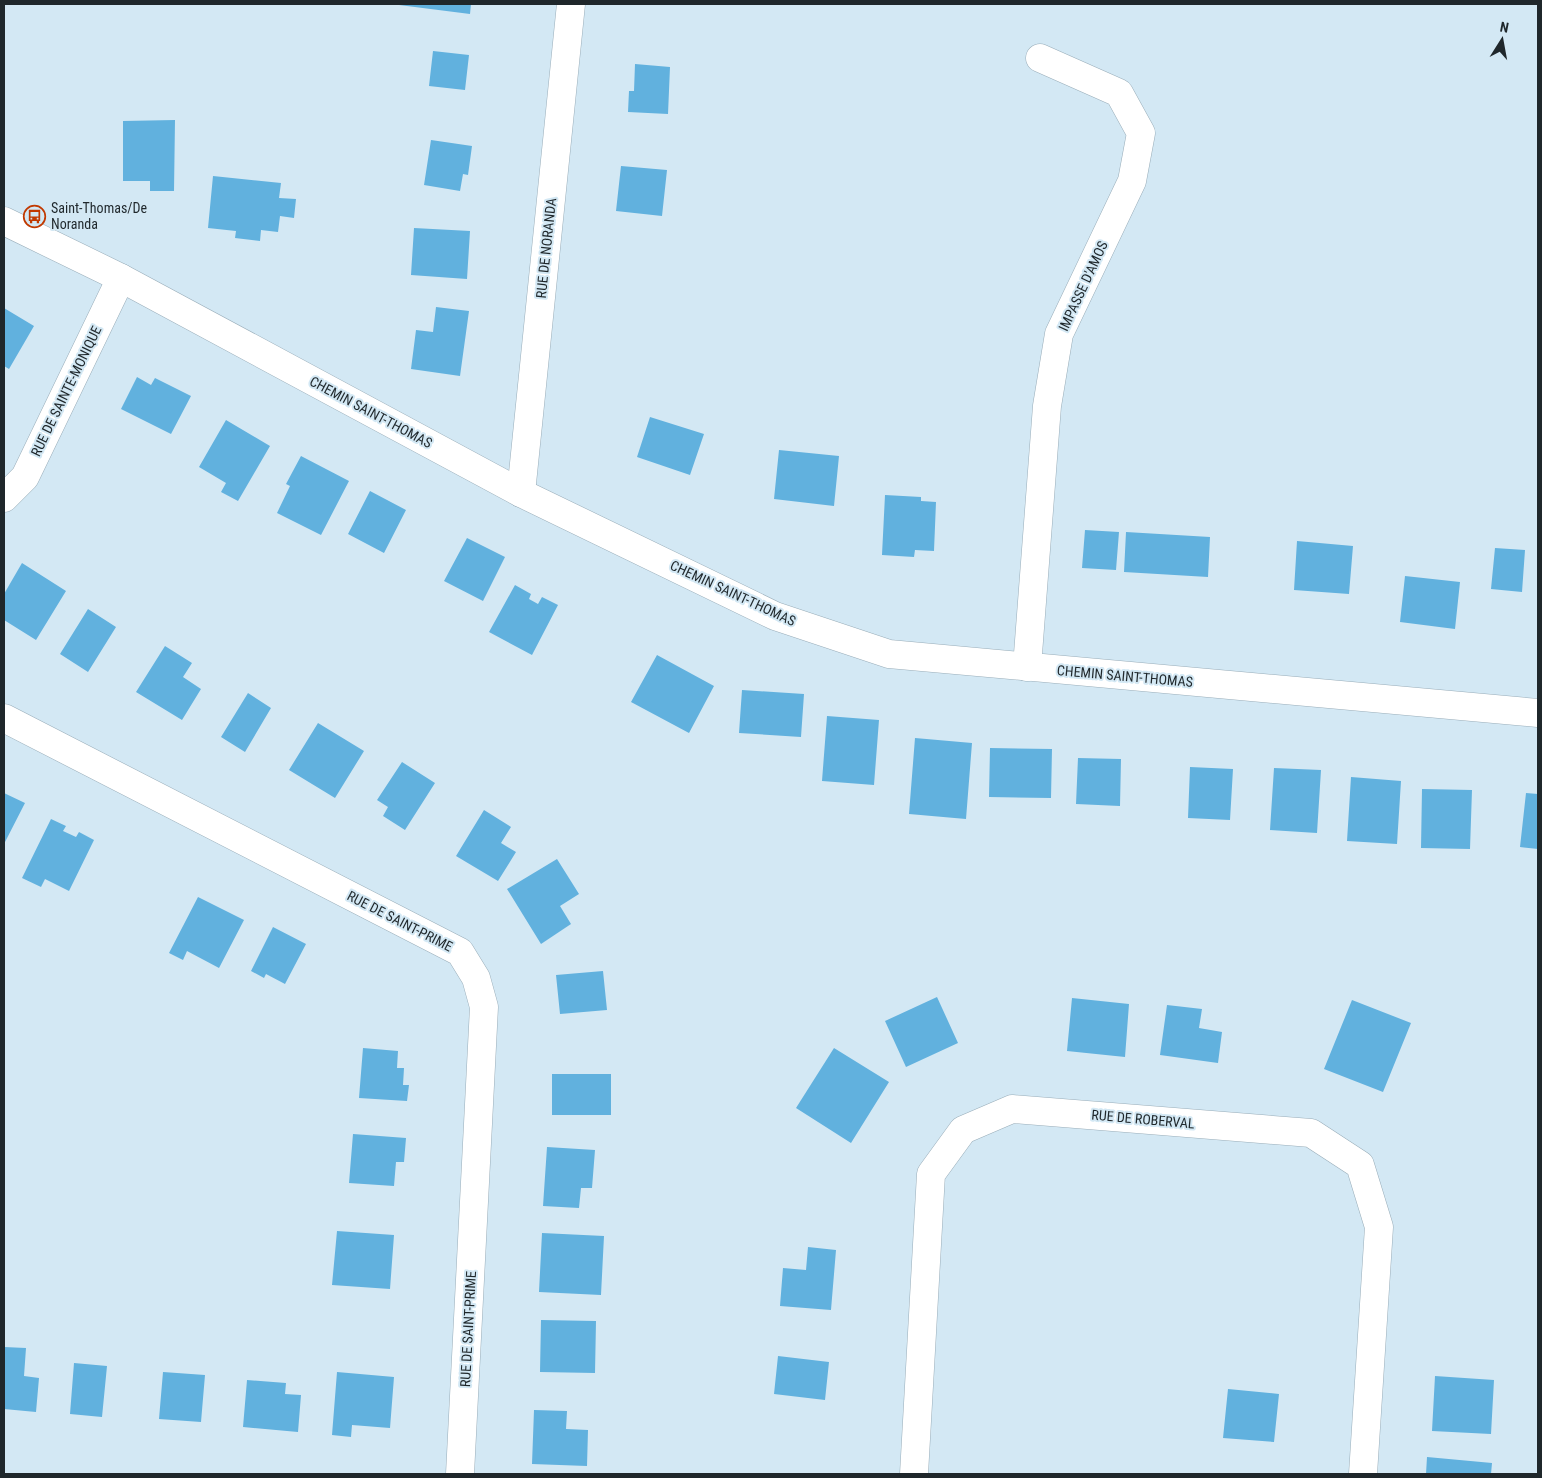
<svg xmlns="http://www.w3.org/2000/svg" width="1542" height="1478" font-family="'Roboto Condensed',sans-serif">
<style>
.building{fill:#61b1de}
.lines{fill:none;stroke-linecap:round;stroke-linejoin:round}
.minor-casing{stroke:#99adb9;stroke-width:29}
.tertiary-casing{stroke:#99adb9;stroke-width:29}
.minor{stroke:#fff;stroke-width:28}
.tertiary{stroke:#fff;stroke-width:28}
.labels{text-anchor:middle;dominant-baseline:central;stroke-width:4;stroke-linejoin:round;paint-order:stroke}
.poi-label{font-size:14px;fill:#1f272b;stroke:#d3e8f4;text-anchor:start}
.street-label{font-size:14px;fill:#1f272b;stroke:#d3e8f4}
</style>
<rect width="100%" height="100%" fill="#d3e8f4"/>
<path class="building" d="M399 4H471L470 14 399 5Z
M433 51 469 55 465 90 429 86Z
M635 64 670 67 668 114 628 112 629 91H634Z
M175 120 174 191H150V181H123V121Z
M431 140 472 146 468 175 463 174 460 191 424 185Z
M621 166 667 170 662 216 616 211Z
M213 176 281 183 279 198 296 199 294 218 280 216 278 232 261 230 260 241 235 238 236 231 208 228Z
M414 228 470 231 467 279 411 275Z
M436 307 469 311 460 376 411 369 416 330 433 332Z
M4 308 34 326 9 369 4 366Z
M137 377 151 385 155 378 191 396 171 434 121 409Z
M650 417 704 434 690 475 637 457Z
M226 420 270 446 238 501 221 492 226 483 199 467Z
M779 450 839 456 834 506 774 499Z
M301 456 349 481 321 535 277 513 290 486 286 484Z
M370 491 406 510 384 553 348 534Z
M885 495 921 497V501L936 502 934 551 915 550 914 557 882 555Z
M1085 530 1119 532 1116 570 1082 568Z
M1126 532 1210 537 1208 577 1124 572Z
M467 538 505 557 483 601 444 581Z
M1297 541 1353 546 1349 594 1294 590Z
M1495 548 1525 550 1522 592 1491 589Z
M22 563 66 591 36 640 4 620V594Z
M1405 576 1460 582 1455 629 1400 622Z
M515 585 531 594 529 599 538 604 542 597 558 605 532 655 489 632Z
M88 609 116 627 88 672 60 654Z
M165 646 192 663 183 677 201 689 182 720 136 692Z
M657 655 714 686 689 733 631 702Z
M742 690 804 694 801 737 739 733Z
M248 693 271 708 245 752 221 737Z
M827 716 879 720 874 785 822 781Z
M318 723 364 751 335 798 289 770Z
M915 738 972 743 966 819 909 814Z
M990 748 1052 749 1051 798 989 797Z
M1078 758 1121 759 1120 806 1076 804Z
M402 762 435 783 405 830 383 816 388 807 377 800Z
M1190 767 1233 769 1230 820 1188 818Z
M1274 768 1321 770 1317 833 1270 830Z
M1351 777 1401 781 1397 844 1347 841Z
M1422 789 1472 790 1470 849 1421 848Z
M4 793 25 803 4 844Z
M1526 793 1538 794V849L1520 847Z
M484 810 511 827 501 843 516 852 498 881 456 856Z
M51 819 66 826 63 831 76 837 79 832 94 840 69 891 45 879 41 887 22 878Z
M557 859 579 894 560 906 571 924 541 944 507 889Z
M198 897 244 920 219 968 187 951 183 960 169 953Z
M273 927 306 944 285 984 266 974 264 978 251 971Z
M603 971 607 1010 560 1014 556 975Z
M937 997 958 1043 906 1067 885 1021Z
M1072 998 1129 1004 1125 1057 1067 1051Z
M1352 1000 1411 1023 1383 1092 1324 1069Z
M1167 1005 1202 1009 1199 1028 1222 1032 1218 1063 1160 1055Z
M363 1048 398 1051 397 1068H404L403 1085H409L407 1101 359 1098Z
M834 1048 889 1082 851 1143 796 1108Z
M552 1074H611V1115H552Z
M353 1134 406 1138 404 1162H396L394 1186 349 1183Z
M547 1147 595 1150 592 1188H581L579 1208 543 1206Z
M337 1231 394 1235 390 1289 332 1285Z
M542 1233 604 1236 601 1295 539 1292Z
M808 1247 836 1250 831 1310 780 1306 783 1268 806 1270Z
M541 1320 596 1321 595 1373 540 1372Z
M4 1347 26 1348 24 1376 39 1378 36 1412 4 1409Z
M778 1356 829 1362 825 1400 774 1394Z
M74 1363 107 1366 102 1417 70 1414Z
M163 1372 205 1375 201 1422 159 1419Z
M337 1372 394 1377 390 1428 352 1425 351 1437 332 1435Z
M1435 1376 1494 1380 1491 1434 1432 1431Z
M247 1380 286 1383 285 1394 301 1395 298 1432 243 1427Z
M1228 1389 1279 1394 1274 1442 1223 1438Z
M534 1410 567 1411 566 1429 588 1430 587 1466 532 1464Z
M1427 1457 1492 1463 1491 1474H1426Z"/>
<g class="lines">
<defs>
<path id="minor" d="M521 493 571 4
M4 498 25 477 121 278
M1027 667 1047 406 1059 334 1132 181 1141 133 1119 93 1040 58
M4 718 460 952 476 978 484 1007 460 1474
M914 1474 931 1174 963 1130 1012 1109 1311 1133 1360 1165 1379 1227 1363 1474"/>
<path id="tertiary" d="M4 221 121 278 521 493 775 616 889 654 1538 713"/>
</defs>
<use href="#minor" class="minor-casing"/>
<use href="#tertiary" class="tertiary-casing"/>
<use href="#minor" class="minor"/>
<use href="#tertiary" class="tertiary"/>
</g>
<defs>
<symbol id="bus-ring" viewBox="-11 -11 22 22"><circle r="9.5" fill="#d3e8f4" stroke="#c13901" stroke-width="1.5"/><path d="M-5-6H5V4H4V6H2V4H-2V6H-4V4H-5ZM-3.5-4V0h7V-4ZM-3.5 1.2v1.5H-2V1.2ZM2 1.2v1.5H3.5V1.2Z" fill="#c13901"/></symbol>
</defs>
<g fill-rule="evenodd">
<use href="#bus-ring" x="22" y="204" width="25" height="25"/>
</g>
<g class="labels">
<g class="poi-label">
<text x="51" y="208">Saint-Thomas/De<tspan x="51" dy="16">Noranda</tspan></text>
</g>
<g class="street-label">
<text transform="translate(546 248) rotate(-84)">RUE DE NORANDA</text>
<text transform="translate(1083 286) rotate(-65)">IMPASSE D'AMOS</text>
<text transform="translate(66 391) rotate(-64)">RUE DE SAINTE-MONIQUE</text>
<text transform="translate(371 412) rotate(28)">CHEMIN SAINT-THOMAS</text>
<text transform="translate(733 593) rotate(25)">CHEMIN SAINT-THOMAS</text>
<text transform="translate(1125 676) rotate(5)">CHEMIN SAINT-THOMAS</text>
<text transform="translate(400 921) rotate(27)">RUE DE SAINT-PRIME</text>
<text transform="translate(1143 1119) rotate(5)">RUE DE ROBERVAL</text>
<text transform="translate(468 1329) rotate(-87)">RUE DE SAINT-PRIME</text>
</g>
</g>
<rect width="1542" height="1478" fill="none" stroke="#1f272b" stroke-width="10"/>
<g transform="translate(1502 40) rotate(11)" stroke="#d3e8f4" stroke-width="4" paint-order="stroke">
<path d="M0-4L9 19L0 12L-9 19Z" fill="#1f272b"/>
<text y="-8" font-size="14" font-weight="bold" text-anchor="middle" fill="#1f272b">N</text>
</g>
</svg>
